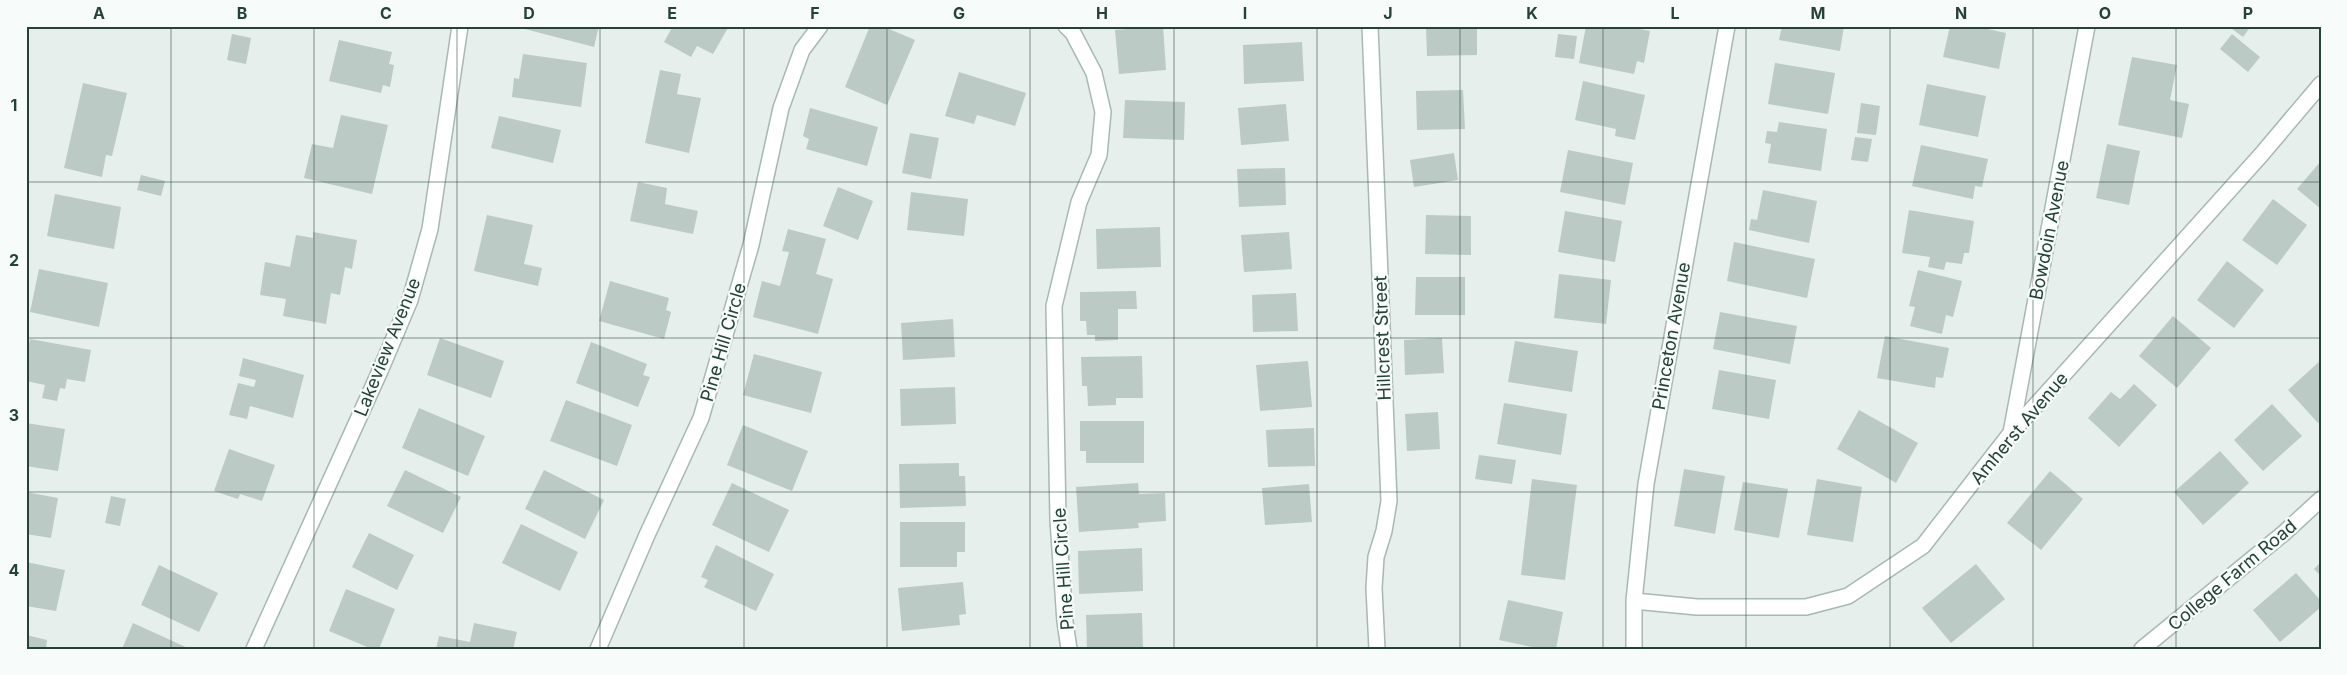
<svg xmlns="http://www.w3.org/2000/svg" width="2347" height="675" font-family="Inter,sans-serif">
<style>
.building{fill:#bbcac4}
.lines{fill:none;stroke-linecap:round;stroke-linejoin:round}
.minor-casing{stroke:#a8b8b2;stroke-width:18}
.minor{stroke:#fff;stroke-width:15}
.grid{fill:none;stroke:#24423a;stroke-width:1;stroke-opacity:0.55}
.labels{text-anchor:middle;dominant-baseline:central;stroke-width:4.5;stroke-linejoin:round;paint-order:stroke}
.street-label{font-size:18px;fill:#24423a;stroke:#f7fbf9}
.neatline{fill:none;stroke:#24423a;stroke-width:2}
.grid-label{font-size:16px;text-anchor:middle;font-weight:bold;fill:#24423a}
</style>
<rect width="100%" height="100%" fill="#e6efeb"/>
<path class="building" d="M526 26H599L594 47 525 29Z
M673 26H729L713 54 697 46 691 57 664 42Z
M870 26H882L915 40 887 105 845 87Z
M1163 26 1166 70 1119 74 1115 30Z
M1426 26H1477V55L1427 56Z
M1586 26H1624L1650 31 1644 63 1637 61 1634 74 1579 63Z
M1782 26H1844L1840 51 1779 40Z
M1950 26H1974L2006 33 1999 69 1943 57Z
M2228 26H2251L2243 37Z
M232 34 251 38 246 64 227 60Z
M1558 34 1577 36 1574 59 1555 57Z
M2232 34 2260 57 2248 72 2220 49Z
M339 40 392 52 389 64 394 65 390 87 383 85 381 93 329 81Z
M1302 42 1304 81 1244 84 1243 45Z
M523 54 587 63 581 107 512 97 514 78 519 79Z
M2132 57 2177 65 2170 100 2189 104 2182 138 2118 125Z
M1775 63 1835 73 1828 114 1768 104Z
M660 70 681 74 677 94 701 98 689 153 645 143Z
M959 72 1026 93 1015 126 977 115 974 124 945 116Z
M1583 81 1645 95 1635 140 1615 136 1616 129 1575 120Z
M83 83 127 93 112 156 106 155 102 177 64 168Z
M1927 84 1986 96 1978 137 1919 125Z
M1463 90 1465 129 1417 130 1416 91Z
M1125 100 1185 102 1184 140 1123 138Z
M1861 103 1880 106 1876 135 1857 133Z
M1286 104 1289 141 1241 145 1238 108Z
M810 108 878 127 867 166 806 149 809 139 803 136Z
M341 115 388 125 372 194 304 178 312 144 333 148Z
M499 116 561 130 553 163 491 148Z
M1779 122 1827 129 1821 171 1768 163 1771 144 1765 143 1767 131 1777 132Z
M910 133 939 138 931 179 902 173Z
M1855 137 1872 139 1868 162 1851 160Z
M2107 144 2140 151 2129 205 2096 198Z
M1921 145 1988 159 1982 187 1975 186 1973 199 1912 186Z
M1568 150 1633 163 1625 205 1560 192Z
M1454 153 1458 180 1414 187 1410 160Z
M2321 161V209L2297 189Z
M1285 168 1286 205 1239 207 1237 169Z
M141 175 165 181 161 196 137 190Z
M638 182 667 188 665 204 698 211 693 234 630 221Z
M838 187 873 201 858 240 823 226Z
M1763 190 1817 201 1809 243 1749 230 1751 219 1757 220Z
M911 192 968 199 964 236 907 230Z
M55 194 121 207 114 249 47 236Z
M2273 199 2307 225 2277 265 2242 240Z
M1909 210 1974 221 1969 253H1964L1962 264 1946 262 1944 270 1928 267 1930 257 1902 253Z
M1565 211 1622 221 1615 262 1558 252Z
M487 215 533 225 524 264 542 268 538 286 474 271Z
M1426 215 1471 216V255L1425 254Z
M1160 227 1161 267 1097 269 1096 229Z
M788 229 826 239 816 274 833 279 818 334 753 317 762 281 780 286 789 252 782 251Z
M313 232 357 240 352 269 345 267 340 295 331 293 326 324 283 316 286 299 260 295 265 262 290 267 296 235 313 238Z
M1289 232 1292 269 1244 272 1241 235Z
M1734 242 1815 259 1807 298 1727 281Z
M2227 261 2264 290 2234 328 2197 300Z
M39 269 108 283 99 327 30 312Z
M1918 270 1962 281 1953 317 1946 315 1942 334 1910 326 1915 307 1909 306Z
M1559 274 1611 280 1606 324 1554 318Z
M1416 277H1465V315H1415Z
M610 281 669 298 666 310 671 312 664 339 599 321Z
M1136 291 1137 309H1118V340L1095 341V335H1087L1086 321H1080V292Z
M1296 293 1298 331 1253 332 1252 295Z
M1720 312 1797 326 1790 364 1713 349Z
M2173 316 2211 348 2177 388 2139 356Z
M953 319 955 357 903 360 901 323Z
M1885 336 1949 348 1943 378 1936 377 1935 388 1877 378Z
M440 338 504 361 491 398 427 375Z
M1442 338 1444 373 1405 375 1404 340Z
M30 339 91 350 85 382 67 379 65 389 60 388 57 401 42 398 45 385 26 381V359Z
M1515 341 1578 351 1572 392 1508 382Z
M591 342 647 364 643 375 650 377 638 407 576 383Z
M754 354 822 372 811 413 743 395Z
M1142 356 1143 398H1116V405L1088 406 1087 386H1082L1081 357Z
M243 358 304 375 293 418 250 406 247 419 229 415 238 383 254 387 256 380 239 376Z
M2321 360V420L2318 423 2288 390Z
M1308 361 1312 407 1260 411 1256 365Z
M1719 370 1776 380 1769 419 1712 409Z
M2134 384 2157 405 2119 447 2088 418 2111 392 2120 399Z
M955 387 956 424 901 426 900 389Z
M566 400 632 425 617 466 550 441Z
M1504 403 1567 414 1561 455 1497 444Z
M2272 404 2302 436 2263 471 2234 440Z
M419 408 485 436 468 476 402 448Z
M1859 410 1918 443 1896 483 1837 449Z
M1438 412 1440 449 1407 451 1405 414Z
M1080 421H1144V463H1086V451H1080Z
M26 423 65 429 58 471 26 466Z
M743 425 808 451 792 491 727 465Z
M1314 428 1315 466 1268 467 1266 430Z
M229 449 275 465 262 501 240 494 238 499 214 491Z
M2220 451 2249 483 2203 525 2174 492Z
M1479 455 1516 460 1512 484 1475 479Z
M959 463V476H965L966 506 900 508 899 464Z
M1684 469 1725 476 1715 534 1674 526Z
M405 470 461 497 443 533 387 506Z
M544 470 604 500 585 539 525 509Z
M2050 471 2083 499 2041 550 2007 523Z
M1532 479 1577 485 1565 580 1521 575Z
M1817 479 1862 487 1853 542 1807 535Z
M1743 482 1788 489 1779 538 1734 530Z
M732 483 789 510 769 552 712 525Z
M1138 483 1139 494 1165 493 1166 521 1138 523 1139 528 1079 532 1076 487Z
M1309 484 1312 522 1265 525 1262 488Z
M26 492 58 498 51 538 26 534Z
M111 496 126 499 120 526 105 523Z
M900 522H965V552H957V567H900Z
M521 524 578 552 560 591 502 563Z
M369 533 414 555 397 590 352 567Z
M716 545 774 574 756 611 704 587 708 580 701 577Z
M1142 548 1143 591 1079 594 1078 551Z
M26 562 65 570 56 611 26 606Z
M2321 562V576L2314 569Z
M1976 564 2005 599 1951 643 1922 608Z
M159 565 218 593 199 632 141 605Z
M2296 573 2321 601V607L2280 642 2253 610Z
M963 582 966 614 959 615 960 625 902 631 898 588Z
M346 589 395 609 379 649H372L329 631Z
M1508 600 1563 612 1556 649H1541L1499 640Z
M1142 613 1143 649H1087L1086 615Z
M133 623 190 649H122Z
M474 623 517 632 513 649H436L439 636 470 642Z
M26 635 47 640 46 649H26Z"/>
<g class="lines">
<defs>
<path id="minor" d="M1066 26 1073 33 1094 73 1103 112 1099 155 1079 202 1054 306 1058 520 1065 622 1069 649
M1370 26 1389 501 1384 531 1376 557 1374 588 1377 649
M2011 433 2087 26
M1634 601 1697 607H1806L1848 596 1923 546 2010 434 2261 155 2321 84
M254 649 380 371 410 300 430 229 460 26
M598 649 647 535 701 418 751 245 781 108 802 50 820 26
M1634 649V601L1646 484 1727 26
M2142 649 2284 533 2321 499"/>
</defs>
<use href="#minor" class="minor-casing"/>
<use href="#minor" class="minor"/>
</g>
<path class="grid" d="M171 26V649M314 26V649M457 26V649M600 26V649M744 26V649M887 26V649M1030 26V649M1174 26V649M1317 26V649M1460 26V649M1603 26V649M1746 26V649M1890 26V649M2033 26V649M2176 26V649M26 182H2321M26 338H2321M26 492H2321"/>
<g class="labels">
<g class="street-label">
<text transform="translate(2049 230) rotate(-79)">Bowdoin Avenue</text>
<text transform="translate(1671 336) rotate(-80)">Princeton Avenue</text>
<text transform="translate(1382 338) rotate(-92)">Hillcrest Street</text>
<text transform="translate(723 342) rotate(-74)">Pine Hill Circle</text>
<text transform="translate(387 347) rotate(-68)">Lakeview Avenue</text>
<text transform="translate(2019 428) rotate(-50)">Amherst Avenue</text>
<text transform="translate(1063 569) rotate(-94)">Pine Hill Circle</text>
<text transform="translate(2232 575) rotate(-40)">College Farm Road</text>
</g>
</g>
<rect width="2347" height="675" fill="none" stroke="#f7fbf9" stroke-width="55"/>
<rect x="28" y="28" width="2292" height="620" class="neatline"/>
<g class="grid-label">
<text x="99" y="19">A</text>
<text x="242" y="19">B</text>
<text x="386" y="19">C</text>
<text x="529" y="19">D</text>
<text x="672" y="19">E</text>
<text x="815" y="19">F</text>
<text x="959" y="19">G</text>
<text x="1102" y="19">H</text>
<text x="1245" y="19">I</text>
<text x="1388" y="19">J</text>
<text x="1532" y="19">K</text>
<text x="1675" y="19">L</text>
<text x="1818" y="19">M</text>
<text x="1961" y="19">N</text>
<text x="2105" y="19">O</text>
<text x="2248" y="19">P</text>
<text x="14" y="111">1</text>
<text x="14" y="266">2</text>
<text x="14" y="421">3</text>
<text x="14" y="576">4</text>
</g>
</svg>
